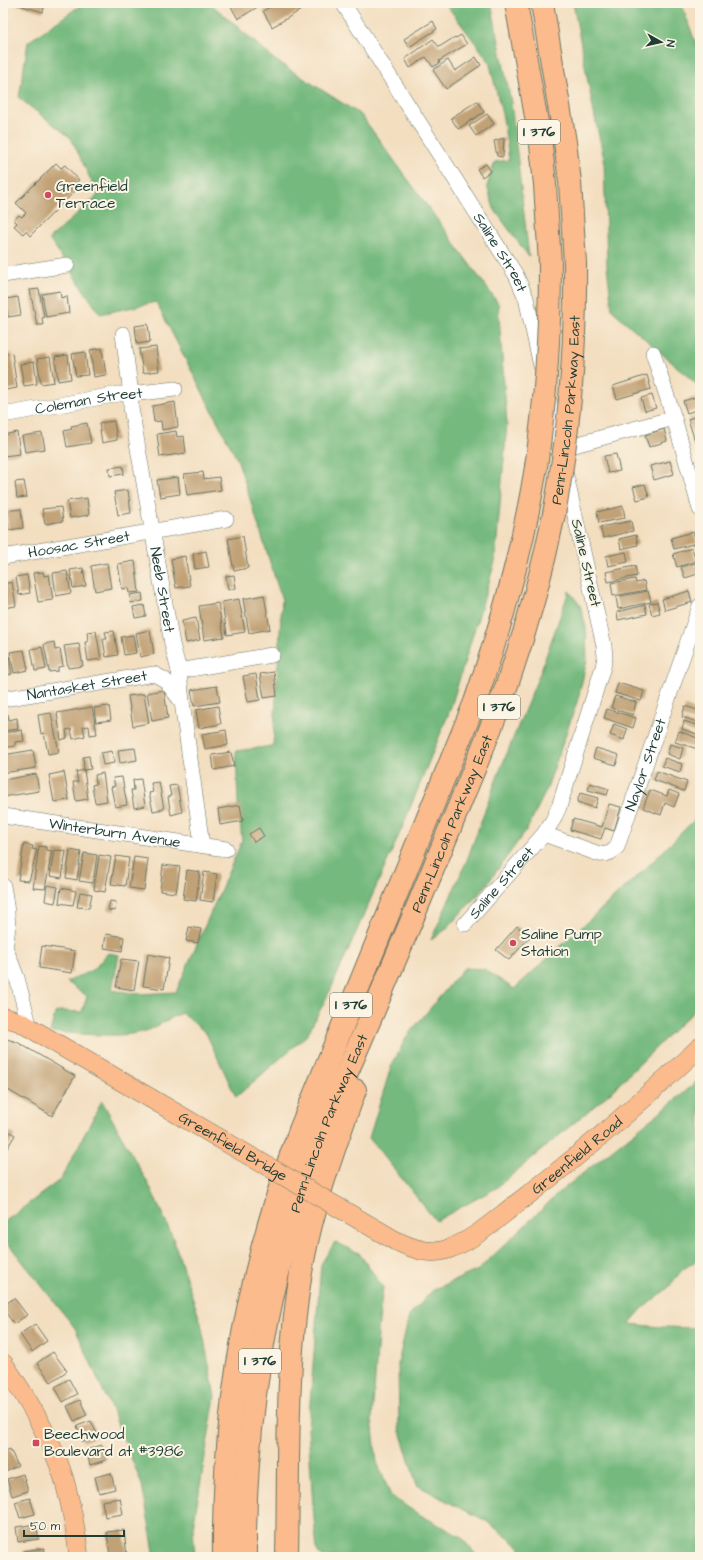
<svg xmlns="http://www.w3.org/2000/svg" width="703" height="1560" font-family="'Architects Daughter',sans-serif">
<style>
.forest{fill:#74b97e;stroke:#4a7b59}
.building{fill:#c1a176}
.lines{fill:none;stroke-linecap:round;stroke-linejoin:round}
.minor-casing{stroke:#697565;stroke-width:16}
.major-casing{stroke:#697565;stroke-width:20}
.highway-casing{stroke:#697565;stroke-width:24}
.minor{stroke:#fff;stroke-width:15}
.major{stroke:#fbbb8c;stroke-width:19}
.highway{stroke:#fbbb8c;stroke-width:22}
.major-bridge-casing{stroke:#697565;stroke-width:20;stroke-linecap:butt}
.highway-bridge-casing{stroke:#697565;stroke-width:24;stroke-linecap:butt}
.major-bridge{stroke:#fbbb8c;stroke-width:19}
.highway-bridge{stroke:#fbbb8c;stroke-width:22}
.poi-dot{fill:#d1495b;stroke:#fcf5e5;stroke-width:1.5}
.labels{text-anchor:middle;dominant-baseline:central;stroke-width:4;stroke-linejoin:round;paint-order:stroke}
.shield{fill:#fcf5e5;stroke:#617469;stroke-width:1}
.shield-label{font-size:14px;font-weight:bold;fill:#1f3d34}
.poi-label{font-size:15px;fill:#1f3d34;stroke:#fcf5e5;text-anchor:start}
.street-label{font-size:15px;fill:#1f3d34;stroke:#fcf5e5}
</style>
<rect width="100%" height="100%" fill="#fcf5e5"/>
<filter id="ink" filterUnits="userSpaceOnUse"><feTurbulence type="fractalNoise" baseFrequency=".025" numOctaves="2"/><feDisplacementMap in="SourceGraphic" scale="8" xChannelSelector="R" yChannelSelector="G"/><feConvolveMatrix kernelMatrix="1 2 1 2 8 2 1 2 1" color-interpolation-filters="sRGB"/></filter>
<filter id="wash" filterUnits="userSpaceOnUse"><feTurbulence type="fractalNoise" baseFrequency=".012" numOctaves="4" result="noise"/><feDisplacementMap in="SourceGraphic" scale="16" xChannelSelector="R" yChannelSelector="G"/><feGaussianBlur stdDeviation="0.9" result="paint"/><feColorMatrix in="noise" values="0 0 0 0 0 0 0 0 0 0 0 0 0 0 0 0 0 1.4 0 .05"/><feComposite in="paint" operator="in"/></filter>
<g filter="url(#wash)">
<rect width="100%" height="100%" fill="#f3dec0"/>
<path class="forest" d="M84 3H210L275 60 361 115 498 303 507 424 495 562 450 710 399 835 330 991 307 1035 236 1097 206 1033 182 1013C171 1017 162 1024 151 1029 126 1040 78 1033 50 1032L55 1013 60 1011 82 1012 87 996 67 982 94 969 108 953 119 955 112 990 138 994 176 992 242 841 238 802 236 751 273 746 282 600 238 461 156 302 100 314 49 239 98 195 71 138 19 98 28 42Z
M445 3H491L511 102 529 257 494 209 487 186 495 162 509 160 503 118 489 61Z
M573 3H681L696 44 700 49V387L612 310 607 266 604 159 594 113Z
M569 591 580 605 586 627 587 660 578 699 546 791 527 829 485 887 445 930 431 940 467 860 498 775 540 673Z
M700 807V1006L682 1022 610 1093 496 1188 436 1221 369 1138 391 1067 407 1036 464 968 484 969 514 989 645 869 694 820Z
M700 1078V1258L682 1270 668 1288 642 1309 629 1324 662 1327 700 1328V1557H520V1547L485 1520 452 1504 417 1485 399 1428 398 1363 409 1316 433 1290 478 1270 562 1190 685 1092Z
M102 1101 151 1189 173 1238 201 1323 215 1397 193 1528 195 1557H155L142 1485 111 1408 75 1328 3 1237V1223L61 1179Z
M335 1242 359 1253 383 1287 379 1321 372 1420 377 1462 391 1496 415 1512 461 1537 478 1557H322L317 1551 313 1507 308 1428 321 1264Z"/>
<g id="blocks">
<path class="building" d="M12 3H45L43 12Z
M229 3H264L238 19Z
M277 3H297L301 10 272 27 263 11Z
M433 21 437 29 409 47 404 39Z
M461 35 467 44 439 61 440 63 433 67 426 57 410 68 405 59 433 39 439 47 455 37 456 38Z
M476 57 481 65 446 89 433 70 448 60 455 71Z
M477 101 484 112 458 129 451 118Z
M487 114 494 124 476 136 469 126Z
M504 138 503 157 497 156 494 141Z
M56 163 61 168 65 165 79 180 76 183 79 187 30 236 26 231 23 234 14 226 17 223 14 220 19 215 22 217 26 213 16 203Z
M486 164 491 171 482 177 477 169Z
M39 289 44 317 42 318 43 325H37L30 290Z
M60 291 61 298 67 296 69 313 46 317 42 294Z
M18 297 21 315 8 317 5 299Z
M148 324 150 342 137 344 135 326Z
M156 347 159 371 143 373 139 349Z
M102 348 106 375 94 377 90 350Z
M85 352 88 375 76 376 72 354Z
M12 353 17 388 5 390 3 374V355Z
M68 355 71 379 58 381 55 357Z
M50 357 54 382 41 384 37 359Z
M34 362 37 384 24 386 20 364Z
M647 375 651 389 617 399 613 386Z
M652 395 656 408 645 411 641 398Z
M700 396V409L687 413 683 401Z
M175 402 178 427 162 430 161 421 154 422 152 406Z
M700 415V440L695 441 688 419Z
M114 421 117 440 102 443 99 423Z
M87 423 91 443 67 447 64 431 72 429 71 426Z
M664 429 667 441 649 447 645 435Z
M176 431 177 437 184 436 186 453 160 457 157 434Z
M17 432 20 454 3 456V435Z
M42 433 45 449 25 452 22 436Z
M616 454 620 471 608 473 604 456Z
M670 461 674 474 654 480 650 466Z
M123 466 124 474 110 476 109 468Z
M203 472 204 479 219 477 221 490 187 495 184 474Z
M178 477 180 494 160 497 157 480Z
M24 481 27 497 17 498 15 482Z
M645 484 649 497 637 500 633 487Z
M128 490 131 513 118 515 114 492Z
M87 498 89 515 70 518 67 501Z
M623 506 625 518 599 523 597 512Z
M61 507 63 521 45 524 42 509Z
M21 509 23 528 9 530 6 511Z
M631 521 633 531 603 538 600 527Z
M693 532 697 543 674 549 671 538Z
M636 535 638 545 621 549 619 539Z
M243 536 248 568 234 571 228 539Z
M692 548 696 561 677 567 673 554Z
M206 551 209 567 195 569 193 554Z
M626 552 628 562 608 566 606 556Z
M185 556 190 586 176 588 171 559Z
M135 561 139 592 129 593 128 588 122 589 118 564Z
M107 563 111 588 95 591 91 566Z
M695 563 698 574 685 578 681 567Z
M635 566 637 576 608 582 606 572Z
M83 568 86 586 73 588 70 570Z
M67 571 71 593 56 596 53 573Z
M43 572 44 576 49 575 53 600 38 602 33 573Z
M27 575 30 593 19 595 16 577Z
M234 575 236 588 228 590 226 576Z
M635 579 636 583 644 581 646 590 613 596 611 583Z
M12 582 16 606 3 608V584Z
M648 591 651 602 618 609 616 597Z
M689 591 692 602 665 610 662 599Z
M142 593 143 601 131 603 130 595Z
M264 595 270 629 249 633 243 599Z
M239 599 245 632 227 635 222 602Z
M657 602 660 613 652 615 649 604Z
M218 603 224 637 204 640 199 606Z
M144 605 146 616 135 618 133 607Z
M645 605 647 614 618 620 617 612Z
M196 618 200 640 186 643 182 621Z
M150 630 154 654 140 657 136 633Z
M96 631 101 659 88 661 85 642H88L87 632Z
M114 631 118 655 106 657 103 639H107L105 632Z
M133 635 136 653 124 655 121 637Z
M54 642 55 650 60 649 63 666 58 667V671L49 672 44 644Z
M79 644 83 666 68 668 64 646Z
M42 647 46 669 35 671 31 649Z
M24 650 28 670 14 673 10 652Z
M9 656 12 674 3 676V657Z
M274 672 277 696 264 698 260 674Z
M256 674 260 700 248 702 243 676Z
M618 683 644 691 641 701 615 693Z
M217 686 220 702 194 706 191 690Z
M164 690 168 718 152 721 147 693Z
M144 694 149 723 133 726 128 696Z
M615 696 636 702 633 715 611 708Z
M109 706 111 720 96 722 94 708Z
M218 706 221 724 199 728 196 710Z
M685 706 700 711V723L682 717Z
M92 707 97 734 90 735 89 726 83 727 85 736 73 739 71 729 66 730 67 738 61 740 57 713Z
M607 709 636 718 633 728 604 718Z
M51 713 59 752 48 754 44 733 41 734 38 715Z
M3 714H8L9 720 17 718 18 729 3 731Z
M684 721 700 726 697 734 682 729Z
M614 724 627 729 624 740 610 735Z
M22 730 24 741 15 742V746L3 748V733Z
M226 730 228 745 205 749 202 734Z
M679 731 700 739 698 749 675 742Z
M670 744 683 748 680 759 667 754Z
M135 748 137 760 120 763 118 750Z
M596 748 619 755 616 765 593 758Z
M33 750 36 768 3 773V755Z
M112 751 114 763 103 765 101 753Z
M231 752 234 766 214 770 212 755Z
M89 756 91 769 84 770 83 757Z
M665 758 682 764 680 772 662 766Z
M84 770 88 799 76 801 73 782H78L76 772Z
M657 771 687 782 684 791 654 780Z
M64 772 69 800 54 802 49 775Z
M103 773 107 801 95 803 92 785 96 784 95 775Z
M36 774 39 791 3 797V780Z
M122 777 127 805 115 807 111 787 115 786 113 778Z
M141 779 145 806 134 808 131 790H134L133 780Z
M159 782 164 809 153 811 149 793 153 792 151 783Z
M590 783 609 789 607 795 588 790Z
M177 785 182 812 171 815 168 797 171 796 169 786Z
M650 790 667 796 669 790 679 794 674 807 665 803 661 815 643 808Z
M580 793 598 798 595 808 577 802Z
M609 804 621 807 614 831 605 828 601 839 570 830 573 819 602 827Z
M240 805 243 821 220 825 218 809Z
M259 828 264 836 254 842 249 834Z
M24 844 33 846 32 849 37 850 29 881 18 880Z
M39 846 46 847V850L52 851 45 889 33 888Z
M54 850 66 851 62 878 50 876Z
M70 850 81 852 77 880 66 878Z
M84 853 97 855 93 883 79 881Z
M99 855 111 857 105 892 94 890Z
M116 856 129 858 125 886 111 884Z
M134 857 148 859 144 890 129 888Z
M163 865 180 867 176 893 160 891Z
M187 870 200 872 196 901 183 899Z
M204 872 217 874 213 902 200 900Z
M47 885 58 887 55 903 45 901Z
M61 888 76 891 73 905 59 903Z
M80 892 92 894 89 908 77 907Z
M110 901 116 902 115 911 108 910Z
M517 926 530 937 509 960 496 950Z
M189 927 201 929 198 943 186 941Z
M106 934 124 937 122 951 104 948Z
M42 946 75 951 72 973 39 968Z
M148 954 169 958 164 989 143 986Z
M121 959 139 961 134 990 116 987Z
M3 1038 17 1042 75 1076 52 1116 3 1087Z
M3 1128 15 1135 3 1155Z
M14 1298 27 1315 14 1324 3 1309V1306Z
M35 1324 47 1341 32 1352 20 1334Z
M53 1352 67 1371 51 1382 37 1363Z
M69 1379 77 1394 63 1402 55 1387Z
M80 1400 87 1415 74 1421 67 1406Z
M91 1421 98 1436 83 1442 77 1426Z
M102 1445 106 1460 90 1465 86 1450Z
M10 1449 18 1466 3 1473V1452Z
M111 1473 115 1489 99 1493 95 1477Z
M23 1474 28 1491 12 1496 7 1479Z
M30 1498 35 1514 20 1518 15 1502Z
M120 1498 123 1514 105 1517 102 1501Z
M36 1524 39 1539 18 1542 16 1527Z
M124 1530 127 1557H110L107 1532Z
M44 1548 46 1557H24L23 1551Z"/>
</g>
</g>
<g filter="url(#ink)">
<use href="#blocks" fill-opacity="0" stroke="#697565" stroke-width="1"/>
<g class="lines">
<defs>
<g id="minor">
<path id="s1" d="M343 3 516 275 526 298 541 366"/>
<path d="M3 275 67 265"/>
<path id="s2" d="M123 334 131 394V408L172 644 179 671 182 702 202 845"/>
<path d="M653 353 674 418 700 509"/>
<path d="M549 399 560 450"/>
<path id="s3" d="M3 415 119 394H131L175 389"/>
<path d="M560 449 674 418"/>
<path id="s4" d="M3 557 226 519"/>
<path d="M179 671 272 655"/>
<path id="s5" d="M3 699 154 674 165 680 182 702"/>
<path id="s6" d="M3 816 226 849"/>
<path id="s7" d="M544 834 599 854C607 855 612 853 617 847L700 606"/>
<path d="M3 886C7 908 11 932 3 952"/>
<path id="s8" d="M465 924 544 834 553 820 559 807 603 667 605 657 604 646 565 471"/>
<path d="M5 947 17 978 30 1028"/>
</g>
<g id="major">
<path d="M3 1017 20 1022 150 1098"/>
<path id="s9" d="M396 1241C411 1248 429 1255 445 1250 472 1242 494 1221 516 1204 580 1156 641 1102 700 1047"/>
<path d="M3 1363C28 1399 51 1437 64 1479 71 1504 76 1531 79 1557"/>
</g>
<g id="highway">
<path d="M516 3 541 145 545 185 550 263"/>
<path d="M542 3 565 142 570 182 575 263"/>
<path d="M224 1557C222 1411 249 1266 300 1130L475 702C502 624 523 548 536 467"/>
<path id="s10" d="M245 1557C244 1426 265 1297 307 1173 326 1117 351 1064 374 1010 404 939 434 868 463 796 480 755 497 715 511 673 529 621 543 568 554 514"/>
<path d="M287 1557C289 1458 285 1358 303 1261 314 1202 335 1146 355 1090"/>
</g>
</defs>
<use href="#minor" class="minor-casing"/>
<use href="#major" class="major-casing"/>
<use href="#highway" class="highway-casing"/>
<use href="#minor" class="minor"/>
<use href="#major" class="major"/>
<use href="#highway" class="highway"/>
<defs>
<g id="major-bridge">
<path id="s11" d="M150 1098 396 1241"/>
</g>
<g id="highway-bridge">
<path d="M536 467C546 399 550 332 550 263"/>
<path id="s12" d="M554 514C570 430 576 347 575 263"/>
</g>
</defs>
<use href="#major-bridge" class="major-bridge-casing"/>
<use href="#highway-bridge" class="highway-bridge-casing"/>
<use href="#major-bridge" class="major-bridge"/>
<use href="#highway-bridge" class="highway-bridge"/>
</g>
</g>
<g class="poi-dot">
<circle cx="48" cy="195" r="4"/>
<circle cx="513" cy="943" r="4"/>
<rect x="32" y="1439" width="8" height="8" rx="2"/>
</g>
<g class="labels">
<g class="shield">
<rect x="518" y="120" width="42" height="24" rx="3"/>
<rect x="478" y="695" width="42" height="24" rx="3"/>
<rect x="330" y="993" width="42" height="24" rx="3"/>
<rect x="239" y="1349" width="42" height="24" rx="3"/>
</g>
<g class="shield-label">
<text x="539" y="132">I 376</text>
<text x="499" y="707">I 376</text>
<text x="351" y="1005">I 376</text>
<text x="260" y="1361">I 376</text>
</g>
<g class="poi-label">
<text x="56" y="186">Greenfield<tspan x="56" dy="17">Terrace</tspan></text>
<text x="521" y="934">Saline Pump<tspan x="521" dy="17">Station</tspan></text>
<text x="44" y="1434">Beechwood<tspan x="44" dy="17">Boulevard at #3986</tspan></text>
</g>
<g class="street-label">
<text stroke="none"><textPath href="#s1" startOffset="295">Saline Street</textPath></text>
<text stroke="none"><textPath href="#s3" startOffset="87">Coleman Street</textPath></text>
<text stroke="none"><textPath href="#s12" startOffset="105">Penn-Lincoln Parkway East</textPath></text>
<text stroke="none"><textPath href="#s4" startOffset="77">Hoosac Street</textPath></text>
<text transform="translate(586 563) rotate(77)">Saline Street</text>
<text stroke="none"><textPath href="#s2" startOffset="259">Neeb Street</textPath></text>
<text stroke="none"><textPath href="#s5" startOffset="85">Nantasket Street</textPath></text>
<text stroke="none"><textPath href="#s7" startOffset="166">Naylor Street</textPath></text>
<text stroke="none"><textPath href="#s10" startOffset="769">Penn-Lincoln Parkway East</textPath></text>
<text stroke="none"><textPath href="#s6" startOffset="113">Winterburn Avenue</textPath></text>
<text stroke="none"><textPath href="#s8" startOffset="55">Saline Street</textPath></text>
<text stroke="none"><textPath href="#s10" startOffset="445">Penn-Lincoln Parkway East</textPath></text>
<text stroke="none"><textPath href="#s11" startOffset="96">Greenfield Bridge</textPath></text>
<text stroke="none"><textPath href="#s9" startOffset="214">Greenfield Road</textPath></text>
</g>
</g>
<rect width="703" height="1560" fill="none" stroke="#fcf5e5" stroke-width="16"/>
<g transform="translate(661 42) rotate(98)" stroke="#fcf5e5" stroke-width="3" paint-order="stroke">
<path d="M0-3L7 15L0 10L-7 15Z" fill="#1f3d34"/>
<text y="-6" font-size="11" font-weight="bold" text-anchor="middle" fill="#1f3d34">N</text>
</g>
<path d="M24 1530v6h100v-6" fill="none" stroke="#1f3d34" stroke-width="2"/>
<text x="30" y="1530" font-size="12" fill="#1f3d34" stroke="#fcf5e5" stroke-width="3" paint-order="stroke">50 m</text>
</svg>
